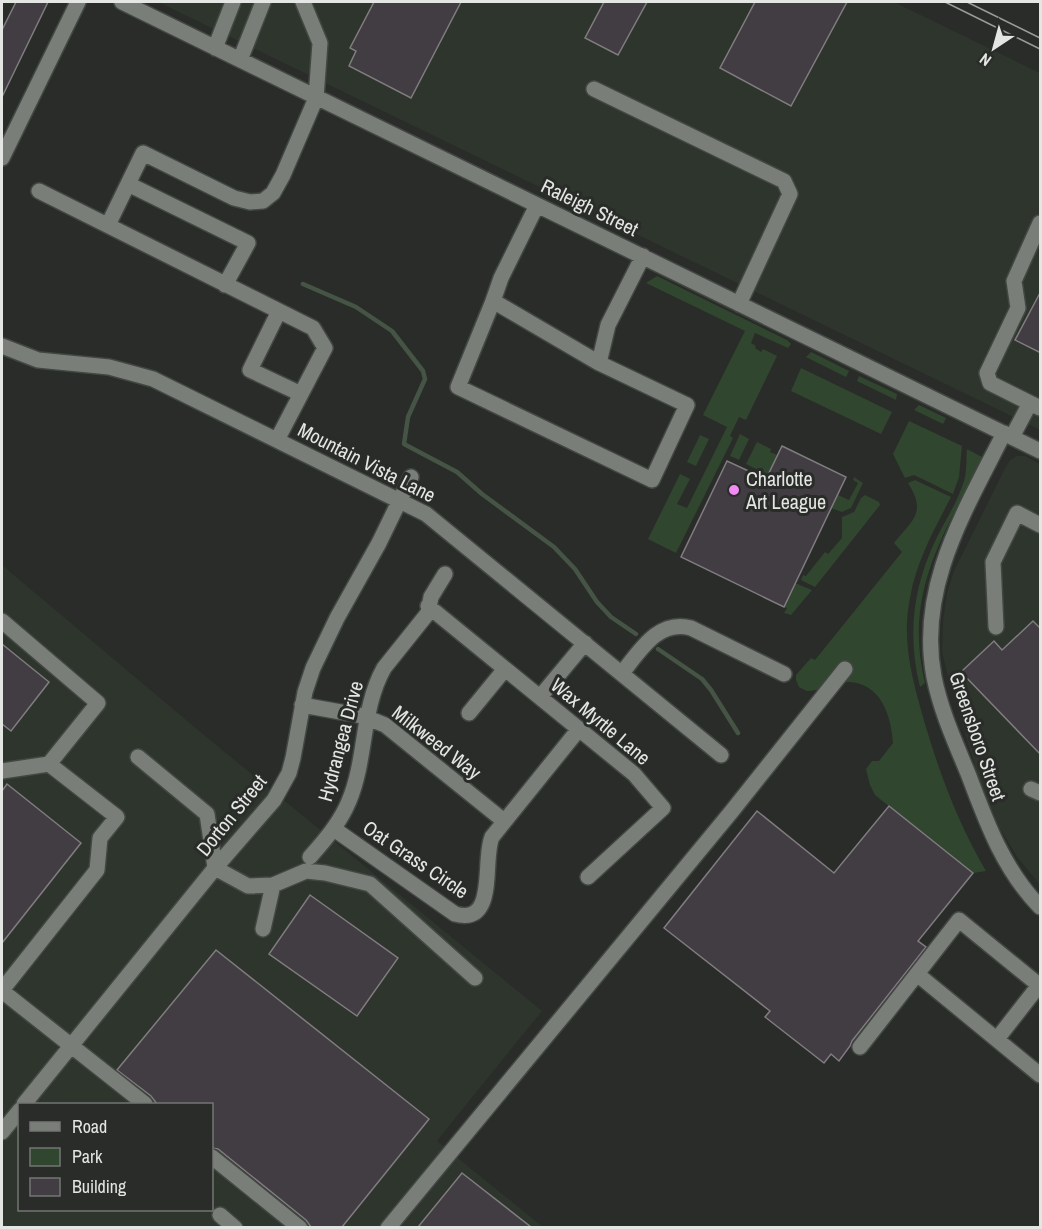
<svg xmlns="http://www.w3.org/2000/svg" width="1042" height="1229" font-family="'Archivo Narrow',sans-serif">
<style>
.built{fill:#2d352c;fill-rule:evenodd}
.green{fill:#31462e}
.lines{fill:none;stroke-linecap:round;stroke-linejoin:round}
.stream{stroke:#455445;stroke-width:4.5}
.building{fill:#423d42;stroke:#807c80;stroke-width:1.5}
.minor-casing{stroke:#434743;stroke-width:18}
.minor{stroke:#7a7e79;stroke-width:15}
.tram{stroke:#999c98;stroke-width:1.5}
.poi-dot{fill:#f18af4;stroke:#292c28;stroke-width:2}
.labels{text-anchor:middle;dominant-baseline:central;stroke-width:6;stroke-linejoin:round;paint-order:stroke}
.street-label{font-size:20px;fill:#e3e6e3;stroke:#292c28}
.poi-label{font-size:20px;fill:#e3e6e3;stroke:#292c28;text-anchor:start}
</style>
<rect width="100%" height="100%" fill="#292c28"/>
<path class="built" d="M158 2H894L1040 73V430Z
M1017 456H1025L1040 464V885L1018 858 1000 829 983 792 948 677 942 652 943 621 947 593 954 571 1005 468 1010 460Z
M2 565 204 735 542 1011 437 1141 543 1227H2ZM20 1104H212V1210H20Z"/>
<path class="green" d="M657 276 787 340 791 344 788 348 755 333 751 343 756 346 755 348 761 352 763 349 777 356 746 420 739 417 730 436 733 438 676 553 648 539 680 474 690 479 677 504 687 508 727 427 703 415 745 331 646 283Z
M811 352 849 371 846 377 806 357Z
M801 368 892 412 881 434 791 391Z
M859 376 897 394 896 400 857 381Z
M919 405 946 418 943 424 914 410Z
M909 421 962 446 959 477 953 494 914 475 905 478 893 454Z
M740 434 749 439 739 460 730 456Z
M700 435 709 439 696 466 687 462Z
M757 442 771 449 770 452 777 455 768 475 746 464Z
M967 449 982 457C944 536 903 591 925 683L920 687C907 635 913 587 936 539 945 521 958 501 964 481 967 471 966 460 967 449Z
M854 477 863 483 851 508 842 512 831 508 838 495 849 500 858 483 853 480Z
M915 480 951 497C934 530 916 562 910 598 901 642 913 682 925 724 940 775 959 825 986 871L973 873 875 795 870 785 866 769 872 761H879L893 743C891 715 881 683 848 682 833 681 821 691 807 691L799 687 796 680V675L811 658 815 660 902 552 894 543C913 519 927 513 908 483Z
M865 495 879 502 880 505 815 587 801 580 803 575 806 576 825 552 828 554 842 538V517L854 512 861 498Z
M795 583 812 590 791 615 784 613 787 608 784 607Z"/>
<g class="lines">
<path class="stream" d="M303 284 356 307 392 331 423 371 425 379 408 417 404 444 457 472 482 494 554 547 575 569 597 602 611 617 636 634
M658 649 702 679 711 690 738 733"/>
</g>
<path class="building" d="M16 2H48L2 97V30Z
M374 2H461L411 98 349 66 356 51 350 48Z
M604 2H647L618 55 585 38Z
M755 2H847L791 106 720 68Z
M1041 291V353L1015 340Z
M782 446 846 477 784 607 681 557 727 461 766 479Z
M1033 621 1041 629V755L961 672 994 641 1002 650Z
M2 644 49 682 11 731 2 724Z
M7 784 81 843 2 943V791Z
M889 806 973 873 918 941 926 947 852 1041 850 1046 839 1061 831 1054 824 1063 765 1017 770 1011 664 928 757 811 834 873Z
M310 895 398 958 357 1016 269 954Z
M216 950 429 1119 342 1227H311L306 1220 218 1149 212 1148V1104H157L151 1096 117 1070Z
M462 1173 531 1227H418Z"/>
<g class="lines">
<defs>
<path id="minor" d="M122 2 1040 451
M215 48 233 2
M240 60 263 2
M594 89 784 181 790 194 739 304
M2 158 78 2
M128 184 248 243 225 285
M39 191 313 328 325 348 277 440
M537 205 501 278 493 301 599 363
M1040 223 1014 281 1018 308 987 373 990 383 1040 408
M108 225 143 153 234 198 250 202 263 201 273 193 283 175 316 98 320 43 303 2
M493 301 458 387 652 480 687 405 599 363 608 325 643 256
M279 311 250 370 301 394
M2 346 38 360 109 367 153 379 426 514 721 755
M1004 433C965 511 917 587 934 677 941 712 956 744 969 776 987 824 1004 870 1040 907
M1012 437 1030 403
M428 606 634 774 663 808 588 877
M2 621 98 703 49 764 2 771
M996 627 993 562 1017 513 1040 525
M622 673C640 651 658 619 691 628L784 674
M540 697 585 643
M302 705 363 716 385 725 504 821
M469 713 505 669
M138 757 207 814 215 868
M1031 789 1040 793
M334 829 455 914C498 926 482 860 492 837L579 729
M310 857C325 840 340 823 349 801 367 758 361 709 384 668L428 613 431 597 445 574
M215 868 248 886 273 885 306 871 325 873 370 884 475 978
M263 929 273 885
M917 974 1040 1075
M2 990 97 870 100 838 117 817 49 764
M2 991 145 1104
M997 1039 1040 984
M860 1047 959 920 1040 986
M24 1104 215 868 274 800 289 773 293 758 305 692 313 668 337 618 379 543 411 477
M2 1132 20 1110
M212 1157 300 1228
M220 1215 235 1228
M388 1228 732 811 845 669"/>
</defs>
<use href="#minor" class="minor-casing"/>
<use href="#minor" class="minor"/>
<path class="tram" d="M945 2 1040 49
M967 2 1040 38"/>
</g>
<circle class="poi-dot" cx="734" cy="490" r="6"/>
<g class="labels">
<g class="street-label">
<text transform="translate(590 207) rotate(26)">Raleigh Street</text>
<text transform="translate(367 462) rotate(27)">Mountain Vista Lane</text>
<text transform="translate(601 721) rotate(40)">Wax Myrtle Lane</text>
<text transform="translate(978 736) rotate(71)">Greensboro Street</text>
<text transform="translate(340 741) rotate(-75)">Hydrangea Drive</text>
<text transform="translate(437 742) rotate(38)">Milkweed Way</text>
<text transform="translate(231 815) rotate(-51)">Dorton Street</text>
<text transform="translate(416 859) rotate(34)">Oat Grass Circle</text>
</g>
<g class="poi-label">
<text x="746" y="478">Charlotte<tspan x="746" dy="23">Art League</tspan></text>
</g>
</g>
<rect width="1042" height="1229" fill="none" stroke="#e3e6e3" stroke-width="6"/>
<rect x="18" y="1103" width="195" height="108" fill="#292c28" stroke="#737673" stroke-width="1.5"/>
<rect x="30" y="1122" width="30" height="9" fill="#7a7e79" stroke="#737673" stroke-width="1.5"/>
<text x="72" y="1133" font-size="18" fill="#e3e6e3">Road</text>
<rect x="30" y="1148" width="30" height="18" fill="#31462e" stroke="#737673" stroke-width="1.5"/>
<text x="72" y="1163" font-size="18" fill="#e3e6e3">Park</text>
<rect x="30" y="1178" width="30" height="18" fill="#423d42" stroke="#737673" stroke-width="1.5"/>
<text x="72" y="1193" font-size="18" fill="#e3e6e3">Building</text>
<g transform="translate(994 48) rotate(216)" stroke="#292c28" stroke-width="4.5" paint-order="stroke">
<path d="M0-4.5L10 22L0 15L-10 22Z" fill="#e3e6e3"/>
<text y="-9" font-size="16" font-weight="bold" text-anchor="middle" fill="#e3e6e3">N</text>
</g>
</svg>
